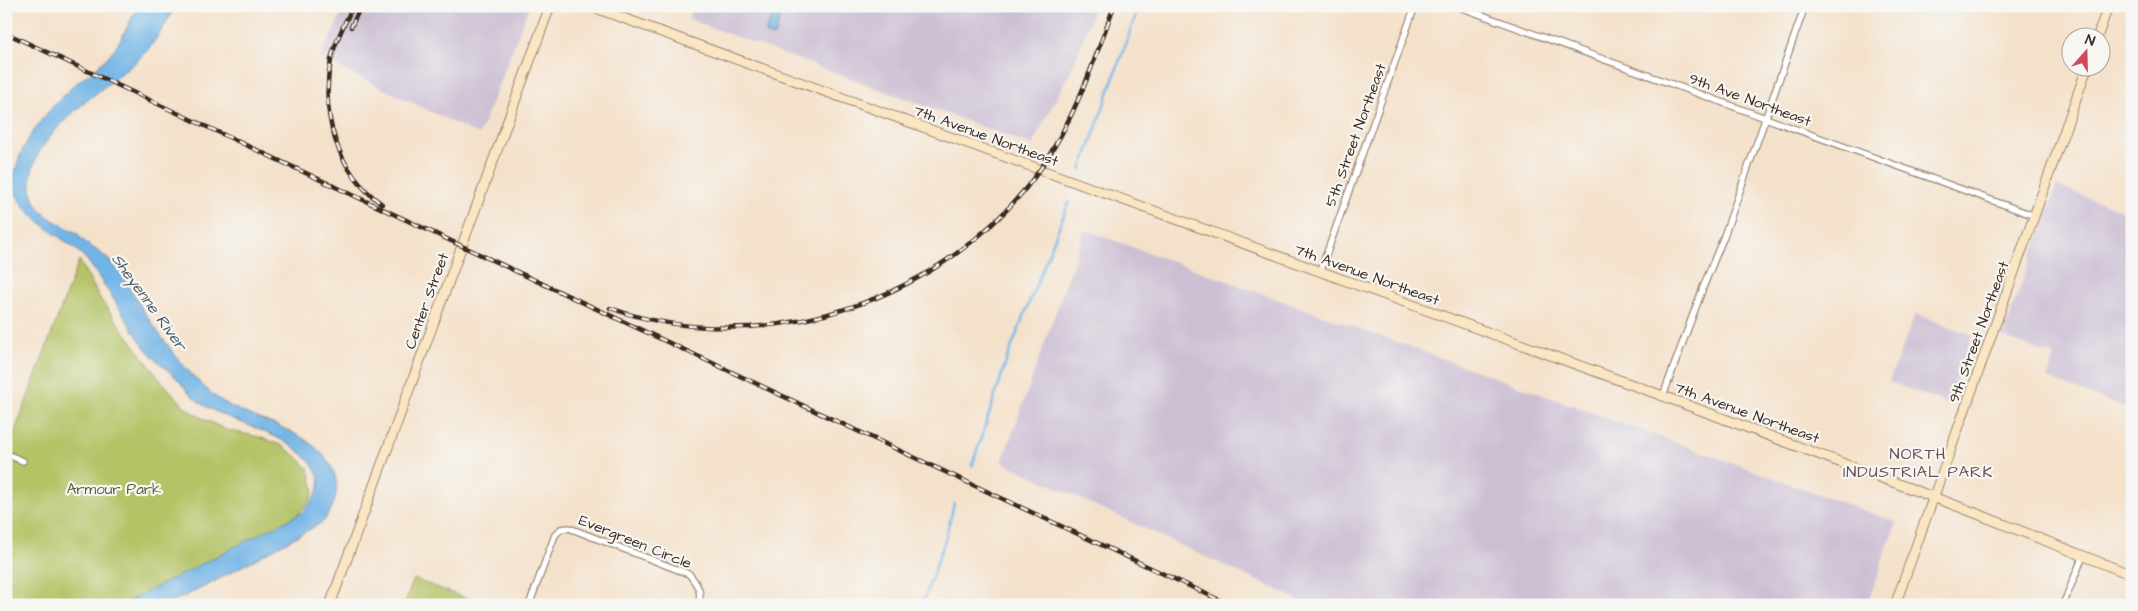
<svg xmlns="http://www.w3.org/2000/svg" width="2138" height="611" font-family="'Architects Daughter',sans-serif">
<style>
.industrial{fill:#ccbfd4}
.green{fill:#b3c365;stroke:#777642}
.water{fill:#71b4e6;stroke:#566f82}
.lines{fill:none;stroke-linecap:round;stroke-linejoin:round}
.stream{stroke:#71b4e6;stroke-width:2.5}
.street-casing{stroke:#988674;stroke-width:8}
.secondary-casing{stroke:#988674;stroke-width:11}
.street{stroke:#fff;stroke-width:5.5}
.secondary{stroke:#fbe6c3;stroke-width:9}
.rail-casing{stroke:#3b2a1e;stroke-width:4.5}
.rail{stroke:#f6f6f2;stroke-width:2.5;stroke-dasharray:8;stroke-linecap:butt}
.labels{text-anchor:middle;dominant-baseline:central;stroke-width:4.5;stroke-linejoin:round;paint-order:stroke}
.street-label{font-size:15px;fill:#3b2a1e;stroke:#f6f6f2}
.park-label{font-size:15px;fill:#5f5833;stroke:#f6f6f2}
.water-label{font-size:16px;font-style:italic;fill:#4e5a64;stroke:#f6f6f2}
.neighbourhood-label{font-size:16px;letter-spacing:1px;fill:#6e5056;stroke:#f6f6f2}
</style>
<rect width="100%" height="100%" fill="#f6f6f2"/>
<filter id="ink" filterUnits="userSpaceOnUse"><feTurbulence type="fractalNoise" baseFrequency=".02" numOctaves="2"/><feDisplacementMap in="SourceGraphic" scale="10" xChannelSelector="R" yChannelSelector="G"/><feConvolveMatrix kernelMatrix="1 2 1 2 8 2 1 2 1" color-interpolation-filters="sRGB"/></filter>
<filter id="wash" filterUnits="userSpaceOnUse"><feTurbulence type="fractalNoise" baseFrequency=".0096" numOctaves="4" result="noise"/><feDisplacementMap in="SourceGraphic" scale="20" xChannelSelector="R" yChannelSelector="G"/><feGaussianBlur stdDeviation="1.12" result="paint"/><feColorMatrix in="noise" values="0 0 0 0 0 0 0 0 0 0 0 0 0 0 0 0 0 1.4 0 .05"/><feComposite in="paint" operator="in"/></filter>
<g filter="url(#wash)">
<rect width="100%" height="100%" fill="#f4e1ca"/>
<path class="industrial" d="M345 6H529L479 135 320 58Z
M693 6H1095L1075 62 1032 145 688 19Z
M2057 186 2132 214V410L2047 378 2055 356 2002 337Z
M1085 230 1896 522 1867 605H1309L1002 462Z
M1915 314 1972 335 1947 403 1889 382Z"/>
<path class="green" d="M79 260 101 300 157 376 185 407 200 417 226 430 259 437 281 445 297 457 309 469 314 491 309 502 294 518 209 565 121 605H6V455Z
M414 579 484 605H404Z"/>
<path class="water" d="M140 6H176C166 23 157 40 144 54 111 88 0 147 39 208 47 219 65 226 77 233 85 245 99 250 109 260 125 277 135 298 147 316 164 342 196 385 222 401 256 423 297 425 324 456 343 478 339 501 323 522L208 585 165 605H121L303 512C311 501 325 489 317 473 298 434 236 426 202 404 193 398 187 391 181 383 170 370 156 362 146 349 129 325 115 300 98 276 93 269 89 261 82 255 62 235 8 210 14 176 20 142 47 111 71 88 83 77 99 68 110 54 123 40 128 21 140 6Z
M777 6H782L776 34 772 37 766 34V30Z"/>
<g class="lines">
<path class="stream" d="M1081 170 1139 6
M972 466 1008 356 1069 202
M922 605 945 540 954 504"/>
</g>
</g>
<g filter="url(#ink)">
<g class="lines">
<defs>
<path id="street" d="M1457 6 2035 216
M1320 272 1415 6
M1663 396 1704 285 1724 236 1805 6
M6 454 23 461
M529 605 555 535 561 529 569 528 689 574C697 584 703 592 698 605
M2063 605 2083 556"/>
<path id="secondary" d="M590 6 1663 396 1965 509 2132 575
M2097 38 2108 6
M330 605 550 6
M1895 605 2087 68"/>
</defs>
<use href="#street" class="street-casing"/>
<use href="#secondary" class="secondary-casing"/>
<use href="#street" class="street"/>
<use href="#secondary" class="secondary"/>
<defs>
<path id="rail" d="M353 6C345 23 335 41 331 60 320 113 336 171 382 204
M351 27 361 6
M6 33 1230 605
M610 308C762 362 949 301 1041 168 1075 118 1094 62 1114 6"/>
</defs>
<use href="#rail" class="rail-casing"/>
<use href="#rail" class="rail"/>
</g>
</g>
<g class="labels">
<g class="street-label">
<text transform="translate(1750 100) rotate(20)">9th Ave Northeast</text>
<text transform="translate(1356 135) rotate(-70)">5th Street Northeast</text>
<text transform="translate(986 136) rotate(20)">7th Avenue Northeast</text>
<text transform="translate(1367 275) rotate(20)">7th Avenue Northeast</text>
<text transform="translate(427 301) rotate(-70)">Center Street</text>
<text transform="translate(1979 332) rotate(-70)">9th Street Northeast</text>
<text transform="translate(1747 413) rotate(20)">7th Avenue Northeast</text>
<text transform="translate(635 542) rotate(22)">Evergreen Circle</text>
</g>
<g class="park-label">
<text x="114" y="489">Armour Park</text>
</g>
<g class="water-label">
<text transform="translate(149 302) rotate(54)">Sheyenne River</text>
</g>
<g class="neighbourhood-label">
<text x="1918" y="454">NORTH<tspan x="1918" dy="18">INDUSTRIAL PARK</tspan></text>
</g>
</g>
<rect width="2138" height="611" fill="none" stroke="#f6f6f2" stroke-width="25"/>
<g transform="translate(2086 52) rotate(20)"><circle r="24" fill="#f6f6f2" stroke="#aba49d"/>
<path d="M0-4L9 19L0 12L-9 19Z" fill="#d1495b"/>
<text y="-8" font-size="14" font-weight="bold" text-anchor="middle" fill="#3b2a1e">N</text>
</g>
</svg>
